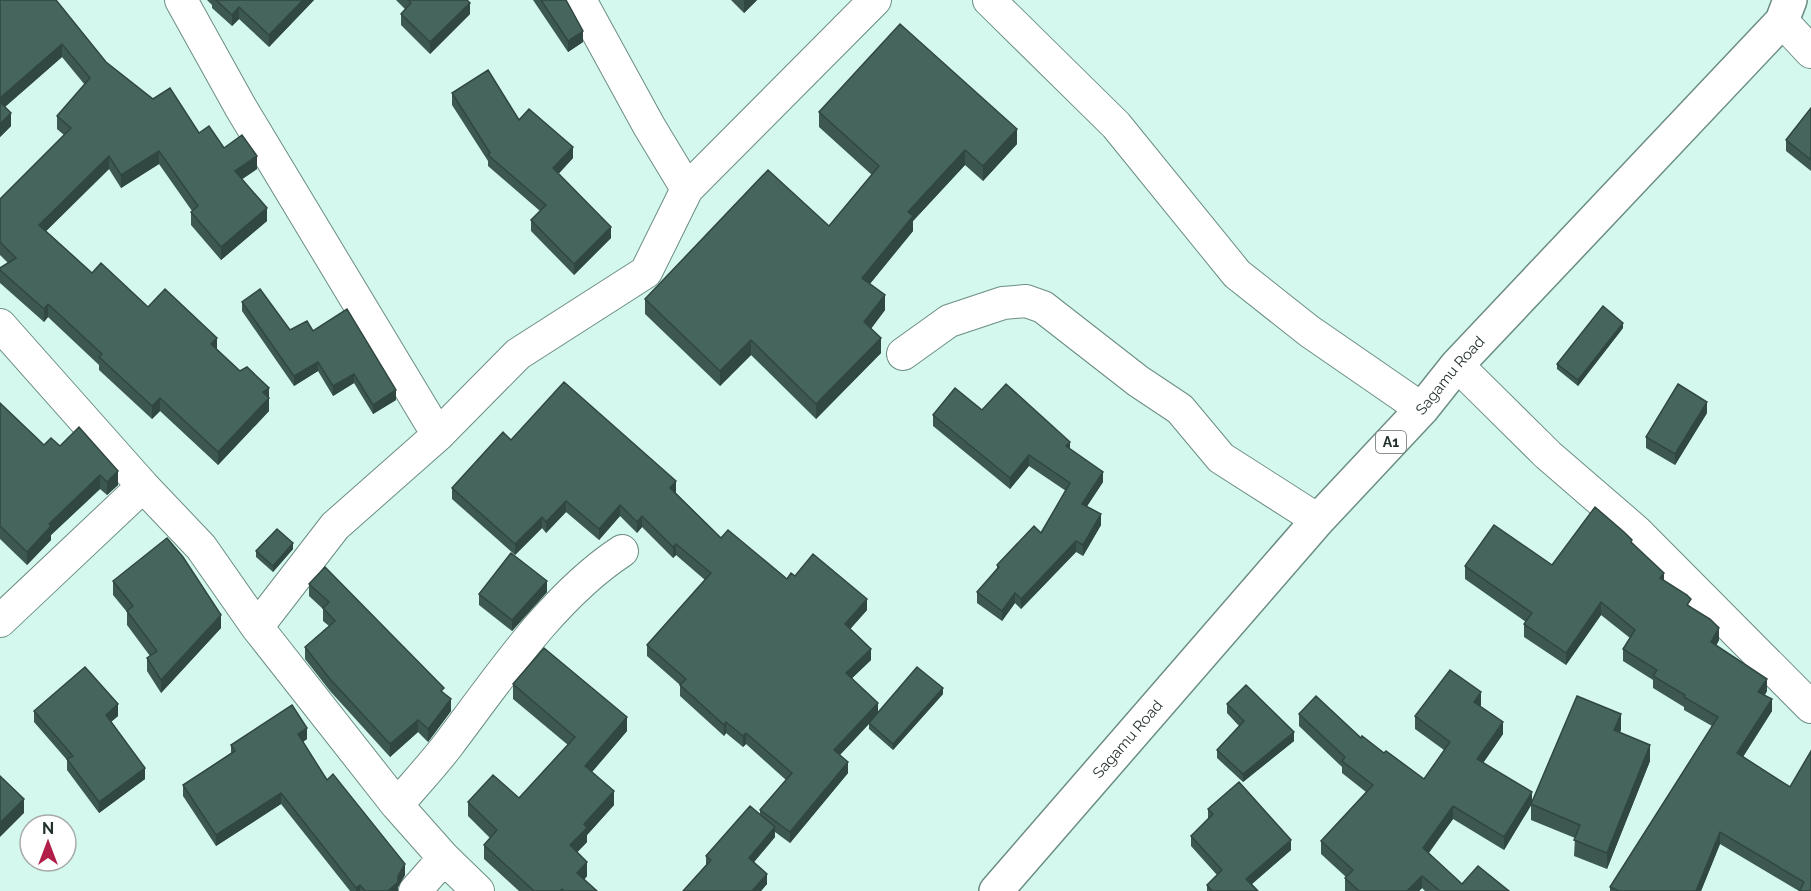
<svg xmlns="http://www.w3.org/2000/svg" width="1811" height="891" font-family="Raleway,sans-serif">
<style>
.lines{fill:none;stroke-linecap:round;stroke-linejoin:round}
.minor-casing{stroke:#6c8d83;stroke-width:34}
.trunk-casing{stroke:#6c8d83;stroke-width:36}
.minor{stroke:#fff;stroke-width:32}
.trunk{stroke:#fff;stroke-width:33}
.wall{fill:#3c5850}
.shaded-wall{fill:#314741}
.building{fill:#46665d;stroke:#314741;stroke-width:1.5}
.labels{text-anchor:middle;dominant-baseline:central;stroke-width:6;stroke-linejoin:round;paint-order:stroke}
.shield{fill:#fff;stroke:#646e6b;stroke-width:1.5}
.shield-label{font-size:14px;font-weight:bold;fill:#22302c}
.street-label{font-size:15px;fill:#22302c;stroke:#fff}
</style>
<rect width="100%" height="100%" fill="#d4f8ee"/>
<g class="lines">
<defs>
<path id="minor" d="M181 0 241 108 438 435
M580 0 649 126 687 189
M989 0 1116 125 1237 274 1309 331 1422 409
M1782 21 1811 52
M0 325 143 486 201 547 257 627 397 805 444 858 478 891
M903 354 949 321 1003 303 1026 301 1043 307 1138 381 1180 409 1221 458 1318 520
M1457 365 1548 455 1636 531 1811 707
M0 621 143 486
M257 627 335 526 438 435 518 354 646 272 687 189 875 0
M397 805C414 785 432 766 448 745 498 679 552 597 622 551
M415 891 444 858"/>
<g id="trunk">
<path id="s1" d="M996 891 1318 520 1422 409 1457 365 1782 21 1790 0"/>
</g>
</defs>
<use href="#minor" class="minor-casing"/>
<use href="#trunk" class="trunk-casing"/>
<use href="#minor" class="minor"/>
<use href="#trunk" class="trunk"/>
</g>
<path class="wall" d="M0 0 106 62 153 99 199 133 257 169 242 179 267 221 221 260 191 225V212L192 211 159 164 121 188 109 169 46 231 92 273 217 349 240 371 269 388V411L218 465 160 411 152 419 99 370V365L48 317 44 322 0 283V268L8 263 0 255V199L64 135 57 129V116L85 85 62 57 5 107 11 126 0 137Z
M207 0H314L269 47 239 19 232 26 212 8V5Z
M396 0H467L470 14 430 54 401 25V14L405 9Z
M533 0H566L583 42 568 52Z
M731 0H757L744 13Z
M452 93 519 120 573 158 558 174 611 238 574 275 531 231V220L540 211 488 166V161L452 105Z
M1811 108V171L1786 151V140Z
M819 112 1017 144 983 181 965 165 913 221V231L870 284 885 310 871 329 881 353 816 419 751 355 720 386 645 314V299L829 226 872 175 819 127Z
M242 302 290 330 313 331 396 400 373 414 354 383 333 396 318 371 294 386 242 311Z
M1623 328 1578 386 1557 369V364Z
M0 403 44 445 60 446 118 485 107 495 100 489 51 535V540L27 565 0 539Z
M982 410 1070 449 1103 482 1087 506 1101 525 1083 556 1076 552 1021 609 1015 603 1002 621 977 603V592L997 568V565L1041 533 1066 491 1029 466 1010 489 933 426V415Z
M1707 413 1675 465 1646 448V437Z
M452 488 676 493 721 538 787 579 795 576 867 610 850 629 871 660 852 678 878 712 943 694 893 750 869 729V724L840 755 848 773 790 843 775 832V837L754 862 767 884 761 891H683L706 865V856L760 814V810L786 780 746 744 743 747 726 733 724 736 680 696V685L647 656V645L705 580 676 555 673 558 642 527 637 533 620 516 599 540 566 512 546 533 542 528 515 555 452 499Z
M1632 543 1664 581 1691 607 1719 640 1716 646 1767 691 1765 695 1772 711 1743 757 1811 891H1799L1720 844 1701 891H1610V887L1712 726 1684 710V707L1653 688V680L1623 661V649L1630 638 1601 615 1566 665 1524 637V624L1526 622 1465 579V566L1552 565Z
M293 549 273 572 256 557V551Z
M113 581 221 628 161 693 147 671V658L150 656 127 625V612L113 595Z
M309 584 444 693 451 711 428 742 418 732 390 757 330 691 305 659V647L329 626 323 621V609L309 596Z
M547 592 512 631 479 605V594Z
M513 684 627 731 592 772 614 805 587 835V842L577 852 587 876 584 880 597 891H519L484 859V845L490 838 468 816V802L519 798 568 745 513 699Z
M1227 704 1294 741 1243 782 1217 758V750L1239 726 1227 713Z
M1481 705 1480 706 1503 734 1483 763 1532 803 1621 730 1620 732 1650 761 1607 869 1574 856 1575 838 1531 820V805L1504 850 1453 819 1429 853 1462 884 1509 891H1425L1422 888 1419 891H1345V878L1346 877 1321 854V841L1366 792 1342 773V767L1299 726V714L1361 738 1424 779 1444 750 1415 729V716Z
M34 711 118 716 111 722 145 779 99 813 67 770V760L34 722Z
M307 739 303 742 327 780 405 875 398 887V891H350L281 804 216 846 183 796V785L231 753V745Z
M1208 809 1291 850 1252 884 1258 891H1207V885L1217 875 1191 846V836L1208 819Z"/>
<path class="shaded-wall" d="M303 0H314L269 47V35Z
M744 0H757L744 13Z
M470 3V14L430 54V42Z
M239 7V19L232 26V15Z
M583 31V42L568 52V41Z
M62 44V57L0 111V98Z
M11 113V126L0 137V124Z
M1017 129V144L983 181V166Z
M573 147V158L553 180V168Z
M965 150V165L913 221V231L862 293V278L908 212Z
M159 151V164L121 188V175Z
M109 156V169L39 238V225Z
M257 156V169L235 184V171Z
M267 208V221L221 260V247Z
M611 227V238L574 275V264Z
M885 295V310L864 337V322Z
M48 304V317L44 322V309Z
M1623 323V328L1578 386V380Z
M217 338V351L211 344Z
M881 338V353L816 419V404Z
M751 340V355L720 386V371Z
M318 362V371L294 386V376Z
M354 374V383L333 396V386Z
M269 388V411L218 465V452L263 392Z
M396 390V400L373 414V405Z
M160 398V411L152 419V406Z
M1707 402V413L1675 465V454Z
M1070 442V452L1066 446Z
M1029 455V466L1010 489V478Z
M118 471V485L107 495V482Z
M1103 472V482L1082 514V504Z
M100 475V489L51 535V540L27 565V552L49 524Z
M676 481V493L670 499V488Z
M566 501V512L546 533V522Z
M620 505V516L599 540V529Z
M1101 514V525L1083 556V545Z
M642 516V527L637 533V522Z
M542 517V528L515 555V544Z
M1076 541V552L1021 609V599Z
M293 543V549L273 572V566Z
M676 544V555L673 558V547Z
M1664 573V585L1660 578Z
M547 581V592L512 631V620Z
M1015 593V603L1002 621V611Z
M867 599V610L845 635V624Z
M1601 602V615L1566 665V653Z
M221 615V628L161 693V680Z
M1719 628V640L1711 655V642Z
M871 649V660L846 684V673Z
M1767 679V691L1758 704V692Z
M943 688V694L893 750V744Z
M1481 692V705L1474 715V702Z
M451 699V711L428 742V729Z
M1772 699V711L1737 766V753Z
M878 703V714L834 761V750Z
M118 704V716L106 726V715Z
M1621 714V730L1614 746V730Z
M627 717V731L585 780V766Z
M418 720V732L390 757V744Z
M726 722V733L724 736V725Z
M1503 722V734L1477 772V759Z
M307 728V739L298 745V734Z
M1294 732V741L1243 782V774Z
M746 733V744L743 747V736Z
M1650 745V761L1607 869V853Z
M848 762V773L790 843V832Z
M145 768V779L99 813V802Z
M614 791V805L587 835V842L570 860V845L584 824Z
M1532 792V804L1504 850V837Z
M281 793V804L216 846V835Z
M24 799V813L0 837V823Z
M1453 806V819L1423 860V848Z
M775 827V837L749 868V858Z
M1720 832V844L1701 891H1696Z
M1291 840V850L1246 889V879Z
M587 862V876L577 888V873Z
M405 864V875L398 887V891H388Z
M767 874V884L761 891H752Z
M1422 876V888L1419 891H1407Z
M360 885V891H356V888Z"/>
<path class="building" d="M0 0H56L106 62 153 99 170 88 199 133 209 126 224 148 242 135 257 156 235 171 267 208 221 247 191 212 198 206 159 151 121 175 109 156 39 225 92 273 101 263 148 307 165 289 217 338 211 344 240 371 247 367 269 388 263 392 269 398 218 452 160 398 152 406 99 357 102 354 48 304 44 309 0 270V268L16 258 0 242V199L71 128 57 116 90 78 62 44 0 98Z
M216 0H303L269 35 239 7 232 15Z
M408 0H467L470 3 430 42 401 14 411 3Z
M541 0H566L583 31 568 41Z
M900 24 1017 129 983 166 965 150 908 212 913 216 862 278 885 295 864 322 881 338 816 404 751 340 720 371 645 299 768 170 829 226 879 166 819 112Z
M488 70 519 120 529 109 573 147 553 168 611 227 574 264 531 220 546 205 488 155 490 153 452 93Z
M0 102 11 113 0 124Z
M1811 108V160L1786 140Z
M260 289 290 330 307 321 313 331 347 309 396 390 373 405 354 374 333 386 318 362 294 376 242 302Z
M1603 306 1623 323 1578 380 1557 364Z
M564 382 676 481 670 488 721 538 728 530 787 579 791 573 795 576 813 554 867 599 845 624 871 649 846 673 878 703 834 750 848 762 790 832 760 810 792 773 746 733 743 736 726 722 724 725 680 685 686 679 647 645 711 573 676 544 673 547 642 516 637 522 620 505 599 529 566 501 546 522 542 517 515 544 452 488 503 432 511 440Z
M1006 384 1070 442 1066 446 1103 472 1082 504 1101 514 1083 545 1076 541 1021 599 1015 593 1002 611 977 592 999 567 997 565 1034 526 1041 533 1070 483 1029 455 1010 478 933 415 955 388 982 410Z
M1678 384 1707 402 1675 454 1646 437Z
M0 403 44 445 51 438 60 446 79 427 118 471 107 482 100 475 49 524 51 526 27 552 0 526Z
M1595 507 1624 532 1632 540 1631 542 1664 573 1660 578 1687 595 1691 599 1687 605 1710 619 1719 628 1711 642 1767 679 1758 692 1772 699 1737 753 1790 787 1811 751V891H1802L1800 890 1804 882 1720 832 1696 891H1619L1610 887 1718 717 1684 697 1685 695 1653 676 1657 670 1623 649 1635 630 1601 602 1566 653 1524 624 1532 613 1465 566 1494 525 1552 565Z
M277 529 293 543 273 566 256 551Z
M167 538 183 557 221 615 161 680 147 658 157 651 127 611 133 606 113 581Z
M511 553 547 581 512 620 479 594Z
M325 567 444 688 441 691 451 699 428 729 418 720 390 744 330 679 305 647 335 621 323 608 329 602 309 584Z
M544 648 627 717 585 766 614 791 584 824 587 828 570 845 587 862 577 873 597 891H564L562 889 560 891H534L484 845 497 830 468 802 493 775 519 798 575 737 513 684Z
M85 667 118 704 106 715 145 768 99 802 67 759 73 756 34 711Z
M917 667 943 688 893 744 869 723Z
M1450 670 1481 692 1474 702 1503 722 1477 759 1532 792 1504 837 1453 806 1423 848 1462 884 1478 866 1509 891H1440L1422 876 1407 891H1359L1345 878 1353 870 1321 841 1373 785 1342 761 1345 757 1299 714 1316 696 1361 738 1362 736 1384 753 1386 751 1424 779 1450 742 1415 716Z
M1246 685 1294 732 1243 774 1217 750 1244 721 1227 704Z
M1577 696 1621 714 1614 730 1650 745 1607 853 1574 840 1580 825 1531 804Z
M292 705 307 728 298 734 327 780 333 774 405 864 398 876V882L388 891H365L360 885 356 888 281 793 216 835 183 785 235 751 231 745Z
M0 776 24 799 0 823Z
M1239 782 1291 840 1246 879 1258 891H1212L1207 885 1222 870 1191 836 1213 814 1208 809Z
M750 806 775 827 749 858 767 874 752 891H683L711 860 706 856Z"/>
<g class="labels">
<rect class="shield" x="1376" y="431" width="30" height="22" rx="4.5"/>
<g class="shield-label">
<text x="1391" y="442">A1</text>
</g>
<g class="street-label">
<text stroke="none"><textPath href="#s1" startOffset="687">Sagamu Road</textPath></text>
<text stroke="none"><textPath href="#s1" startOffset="201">Sagamu Road</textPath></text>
</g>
</g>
<g transform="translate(48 843)"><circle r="28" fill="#ffffff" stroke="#a7acab" stroke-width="1.5"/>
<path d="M0-4.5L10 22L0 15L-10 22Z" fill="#b11f49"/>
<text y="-9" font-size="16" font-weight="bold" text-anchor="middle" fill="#22302c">N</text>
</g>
</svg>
